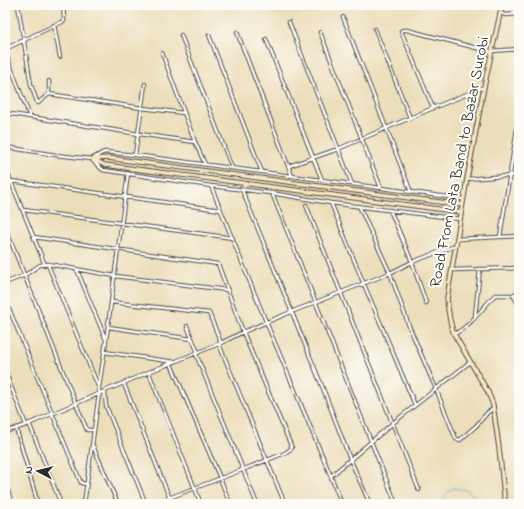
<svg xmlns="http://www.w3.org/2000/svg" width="524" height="509" font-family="'Indie Flower',sans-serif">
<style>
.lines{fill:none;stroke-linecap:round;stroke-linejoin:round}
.stream{stroke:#57a7d1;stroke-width:1}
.street-casing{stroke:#484640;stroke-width:4.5}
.secondary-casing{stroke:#484640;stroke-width:5.5}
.street{stroke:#fff;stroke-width:2.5}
.secondary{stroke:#f9e7c3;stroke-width:3.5}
.labels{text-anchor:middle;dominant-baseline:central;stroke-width:4;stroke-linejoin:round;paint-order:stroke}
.street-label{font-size:16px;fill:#2b2b2b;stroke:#fdfcf7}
</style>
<rect width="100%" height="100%" fill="#fdfcf7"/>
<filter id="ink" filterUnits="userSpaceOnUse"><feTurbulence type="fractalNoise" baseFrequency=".025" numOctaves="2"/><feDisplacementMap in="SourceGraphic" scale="8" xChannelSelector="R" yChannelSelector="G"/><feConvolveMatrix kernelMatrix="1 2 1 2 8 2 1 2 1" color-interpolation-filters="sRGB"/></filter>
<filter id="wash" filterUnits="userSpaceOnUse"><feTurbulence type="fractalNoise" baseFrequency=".012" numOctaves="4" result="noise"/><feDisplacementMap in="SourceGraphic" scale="16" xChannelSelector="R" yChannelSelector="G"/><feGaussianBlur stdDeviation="0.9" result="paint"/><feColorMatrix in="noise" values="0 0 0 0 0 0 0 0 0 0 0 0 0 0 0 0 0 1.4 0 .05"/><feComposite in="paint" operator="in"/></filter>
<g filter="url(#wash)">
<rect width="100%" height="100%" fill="#ecdeba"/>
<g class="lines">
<path class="stream" d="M443 504C444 496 446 493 453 488L466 490 488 504"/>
</g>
</g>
<g filter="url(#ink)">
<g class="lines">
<defs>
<path id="street" d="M18 5 31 85 37 102 38 103 49 94V81
M501 13 505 15 519 14
M343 17 411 192
M289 22 352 184
M54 25 60 57
M375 29 410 118
M237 32 292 176
M320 32 381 188
M181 35 232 168
M209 35 262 172
M266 39 322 180
M5 49 64 21V18L63 5
M492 51 519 49
M5 52 30 117
M162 53 195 142 205 164
M49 94 142 108 184 113
M433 108 401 31 403 30H407L492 52
M5 113 139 134 195 142
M5 147 56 155 92 159 102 153 105 152 135 155 463 199
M135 155 145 84
M93 161 103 170 211 186 271 193 331 203 460 219
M289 166 338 149 433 108 484 87
M5 167 45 265
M467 179 519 175
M11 181 221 210
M211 186C230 232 248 278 267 324 292 384 318 444 342 504
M242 190 324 391 350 459 370 504
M272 193 394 499
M331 203 363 282 415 405
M306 205 419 490
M359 206 390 273 409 326 436 389 456 439 460 440 476 426 488 412 493 409
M23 210 233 238
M390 210 412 262 426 303
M5 227 76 404 87 430H94
M34 237 218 264 243 332 292 448 285 453 242 470 153 504
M500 237 519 116
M457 239 519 236
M48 265 98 386
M77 270 106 340
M452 270 519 268
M5 283 25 275 40 265 48 264 115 276 227 290
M513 295 519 305
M5 299 81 483 87 484
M111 302 209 313 221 343
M475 316 480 269
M187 326 198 353
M108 327 192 339
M454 334C470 327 483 307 495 295H513L519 291
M219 344 285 504
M104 352 175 362
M196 354 257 504
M171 364 220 478 230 504
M5 371 26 425
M149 373 201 504
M124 384 172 504
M105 392 106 406 146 504
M29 423 61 504
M16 428 38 504
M5 432 26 425 149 372 221 343 243 332 291 312 390 273 412 262 455 246
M93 446 118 504
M331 476 393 423 470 362
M5 482 12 504
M84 504 99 394V387L106 341 128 173"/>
<path id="secondary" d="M502 5 484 87 467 179 447 298C448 310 449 322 454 334L488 392 493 405 499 448 505 504
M92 159 105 165 461 212
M93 159 108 158 462 205"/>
</defs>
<use href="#street" class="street-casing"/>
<use href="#secondary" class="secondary-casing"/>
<use href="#street" class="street"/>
<use href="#secondary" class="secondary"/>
</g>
</g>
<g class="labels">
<g class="street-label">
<text transform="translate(460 162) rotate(-79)">Road From Lata Band to Bazar Surobi</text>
</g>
</g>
<rect width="524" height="509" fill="none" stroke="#fdfcf7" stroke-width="20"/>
<g transform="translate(38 471) rotate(277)" stroke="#fdfcf7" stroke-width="3" paint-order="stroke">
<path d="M0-3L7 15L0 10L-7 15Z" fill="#2b2b2b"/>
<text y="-6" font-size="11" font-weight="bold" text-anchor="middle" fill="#2b2b2b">N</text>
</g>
</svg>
